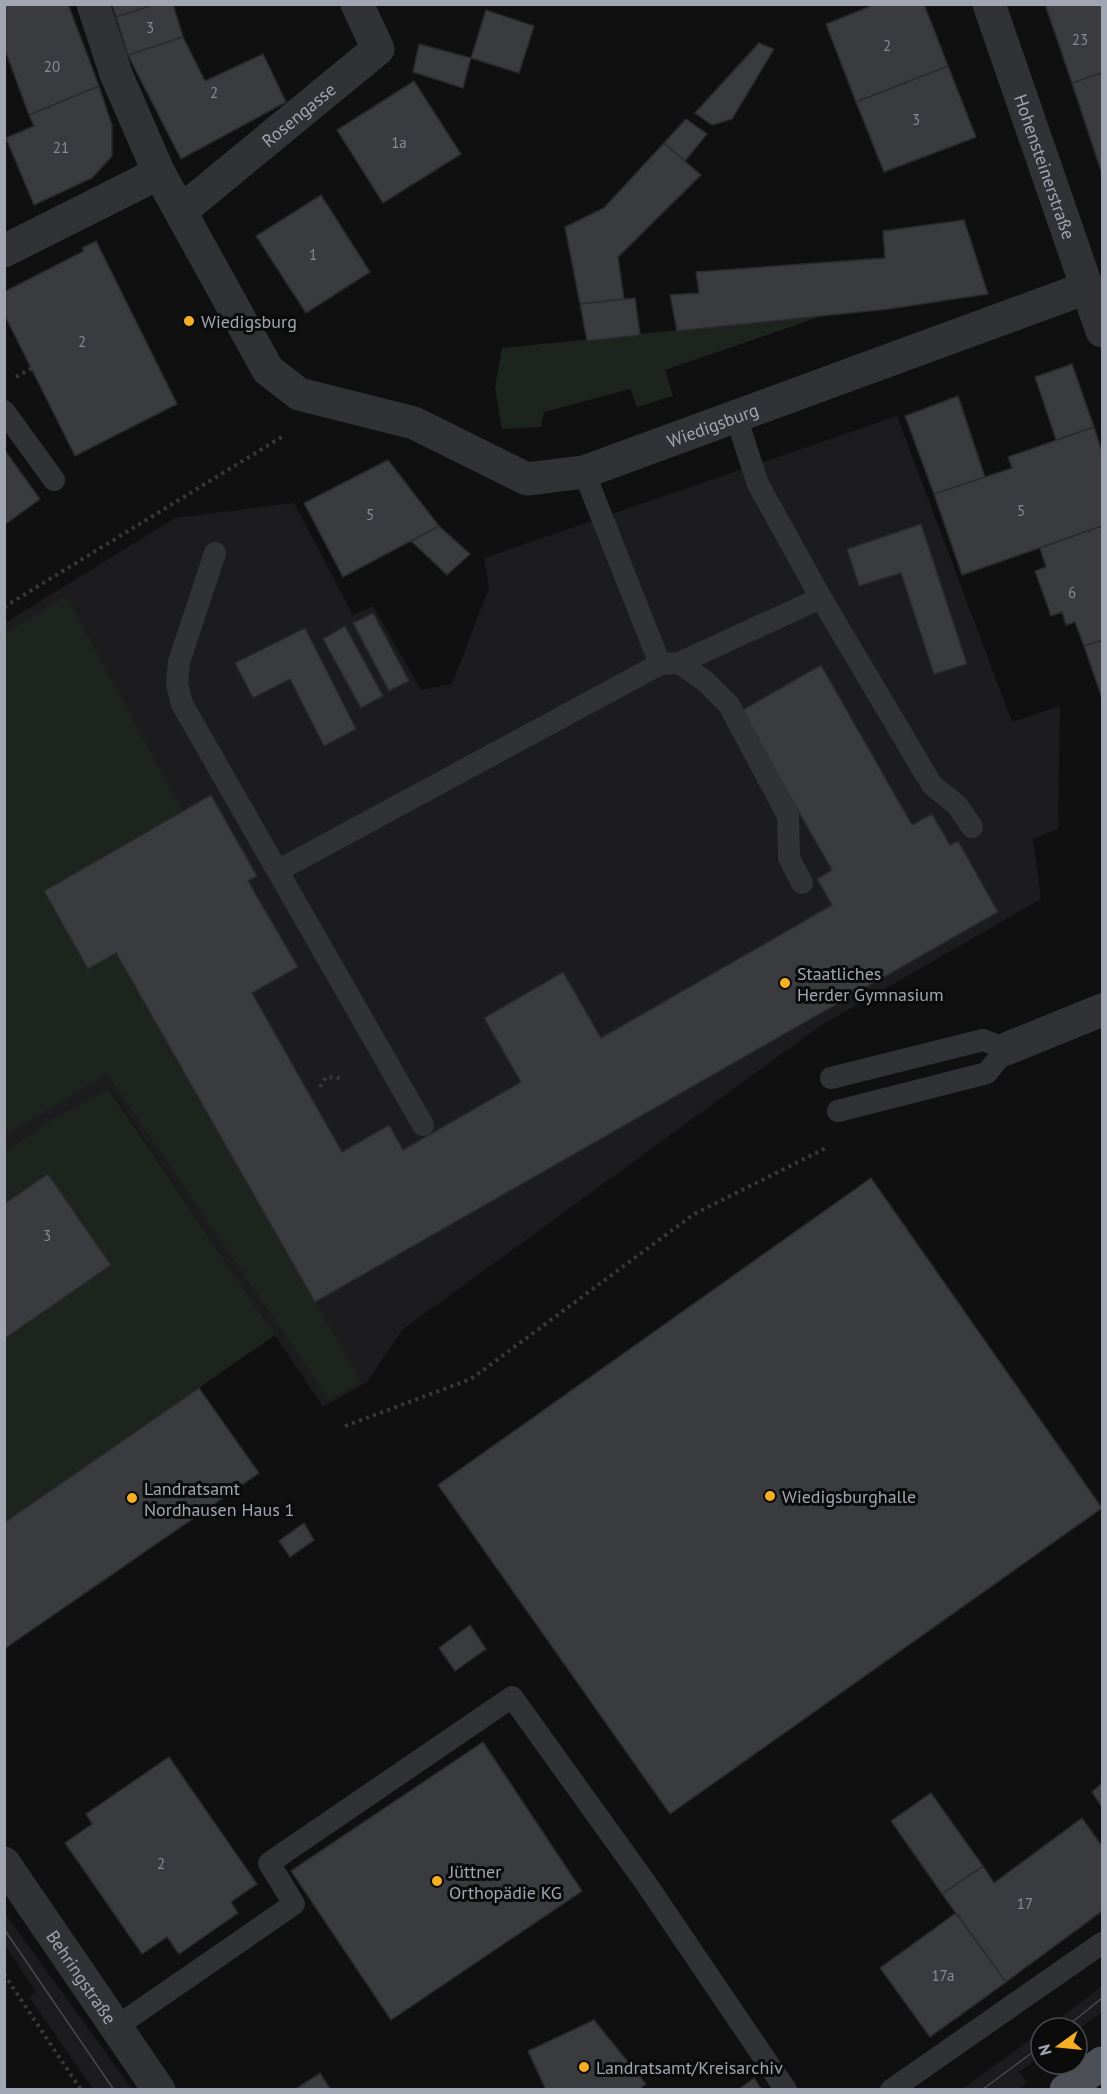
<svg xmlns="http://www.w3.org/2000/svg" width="1107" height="2094" font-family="'PT Sans',sans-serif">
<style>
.built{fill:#1c1c1e}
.green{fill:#1c241d}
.building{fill:#3a3b3f;stroke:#2a2a2d;stroke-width:1.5}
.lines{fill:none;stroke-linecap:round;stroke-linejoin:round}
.path{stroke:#37393d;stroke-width:4;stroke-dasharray:3 4.5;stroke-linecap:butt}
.service{stroke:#313236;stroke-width:22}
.minor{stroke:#313236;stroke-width:33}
.primary{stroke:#4d4f56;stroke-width:33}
.tram{stroke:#484a4f;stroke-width:1.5}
.poi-dot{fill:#f6af23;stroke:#0b0b0c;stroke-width:2}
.labels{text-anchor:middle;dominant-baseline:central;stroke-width:6;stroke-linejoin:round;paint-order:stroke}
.number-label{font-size:15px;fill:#878b96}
.street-label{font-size:18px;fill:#a1a6b3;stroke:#0b0b0c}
.poi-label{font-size:18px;fill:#a1a6b3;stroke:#0b0b0c;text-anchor:start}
</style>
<rect width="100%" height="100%" fill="#101011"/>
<path class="built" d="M897 416 1012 722 1060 706 1058 829 1033 839 1041 899 820 1026 402 1330 367 1382 323 1407 110 1089 5 1153V623L175 518 294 503 353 615 373 606 421 690 452 684 489 588 484 558Z
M4 1912 51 1977 132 2089H93L29 1997 36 1992 5 1945Z
M1102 1986V2012L1077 2030V2028H1047Z
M1041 2032V2056L1019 2072 1027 2083 1018 2089H962Z"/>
<path class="green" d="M825 315 665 370 673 396 637 407 630 389 544 412 541 427 502 429 495 388 502 348Z
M66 596 183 811 44 891 116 953 361 1382 329 1400 107 1074 5 1136V634Z
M109 1089 275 1335 5 1523V1339L111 1265 48 1174 5 1204 4 1153 51 1120Z"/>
<path class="building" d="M4 4H68L99 86 29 115 4 47Z
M112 4H156L116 17Z
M156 4H173L183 37 128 55 116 17Z
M876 4H924L948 66 856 102 826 24Z
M1045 4H1102V73L1072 83Z
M486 10 534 26 519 73 471 58Z
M183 37 205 81 263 54 286 102 181 159 128 55Z
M759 43 774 49 732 119 712 125 695 113Z
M419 44 471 58 463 88 413 72Z
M948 66 976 137 884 172 856 102Z
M1102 73V174L1072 83Z
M414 81 461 154 383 203 337 130Z
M99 86 112 125V156L92 178 34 205 6 138 34 126 29 115Z
M686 119 707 134 685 161 664 143Z
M664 143 701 175 618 257 624 299 580 304 565 227 604 208Z
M321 195 370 272 306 313 256 236Z
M964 220 988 294 889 309 677 331 670 295 699 293 696 272 885 258 883 231Z
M96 241 177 404 75 456 4 314V292L84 251 82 248Z
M635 298 640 335 587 341 580 304Z
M1072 364 1094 427 1056 440 1035 377Z
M958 396 985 477 934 494 905 416Z
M1094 427 1102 452V526L962 575 934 494 1012 468 1008 457Z
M4 449 40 499 7 523 4 520Z
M388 460 439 526 343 577 304 503Z
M921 524 967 664 934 674 901 573 859 586 847 549Z
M439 526 470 554 447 575 411 541Z
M1102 526V640L1084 646 1075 622 1066 625 1062 612 1051 616 1035 571 1046 567 1040 548Z
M373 613 409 681 389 691 353 623Z
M345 626 383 696 361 708 323 639Z
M305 628 356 729 324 746 290 679 253 698 235 663Z
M1102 640V698L1084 646Z
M821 665 912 825 932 814 950 845 958 841 998 912 315 1302 116 953 88 969 44 891 211 795 257 876 248 881 298 967 252 993 342 1152 389 1125 403 1150 521 1082 484 1018 563 972 601 1038 832 905 817 879 832 870 741 711Z
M48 1174 111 1265 4 1339V1204Z
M871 1178 1102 1508 670 1814 438 1485Z
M199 1388 259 1473 4 1649V1523Z
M304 1523 314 1540 290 1557 279 1541Z
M470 1625 486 1649 455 1671 439 1648Z
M483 1742 582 1891 391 2020 291 1871Z
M169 1757 257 1884 231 1902 238 1913 179 1954 167 1937 142 1954 65 1843 92 1824 86 1814Z
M1102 1783V1807L1092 1792Z
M931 1793 983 1866 942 1894 891 1821Z
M1082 1818 1102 1846V1911L1006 1982 942 1894 983 1866 994 1883Z
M956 1913 1006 1982 930 2037 880 1968Z
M594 2020 646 2084 638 2090H546L528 2051Z
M320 2073 331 2090H294Z
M754 2078 762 2090H738Z"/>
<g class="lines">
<path class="path" d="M16 377 32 368
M4 607 285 435
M320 1087 326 1077 342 1078
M345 1426 471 1379 694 1214 826 1148
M4 1974 81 2090"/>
<path class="service" d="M4 411 54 480
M736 417 758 484 821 598 932 785 957 805 972 827
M584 472 660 664
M215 553 179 662 177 684 182 704 423 1125
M679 663 705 681 729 705 788 816 789 858 802 883
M279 870 660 664 679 663 821 598
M831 1078 983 1040 1006 1049 987 1073 838 1111
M116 2027 294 1904 269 1863 512 1697 645 1882 786 2090
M891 2090 1102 1943"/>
<g class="minor">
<path id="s1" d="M93 4 116 74 159 173 268 370 299 394 414 423 527 479 584 472 1086 288"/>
<path id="s2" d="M989 4 1102 331"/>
<path id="s3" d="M181 211 378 49 357 4"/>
<path d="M4 251 159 173"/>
<path d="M1006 1049 1102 1010"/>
<path id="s4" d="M4 1863 159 2090"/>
</g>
<path class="primary" d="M1066 2090 1102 2063"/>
<path class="tram" d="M4 1929 114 2090
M1065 2028 1102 1998
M982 2090 1041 2046"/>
</g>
<g class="poi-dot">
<circle cx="189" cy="321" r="6"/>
<circle cx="785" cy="983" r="6"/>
<circle cx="770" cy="1496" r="6"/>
<circle cx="132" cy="1498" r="6"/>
<circle cx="437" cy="1881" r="6"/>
<circle cx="584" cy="2067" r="6"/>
</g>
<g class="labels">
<g class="number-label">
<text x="150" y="27">3</text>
<text x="1080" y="39">23</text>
<text x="887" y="45">2</text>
<text x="52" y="66">20</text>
<text x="214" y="92">2</text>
<text x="916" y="119">3</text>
<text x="399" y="142">1a</text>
<text x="61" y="147">21</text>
<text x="313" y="254">1</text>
<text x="82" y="341">2</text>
<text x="1021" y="510">5</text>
<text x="370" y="514">5</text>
<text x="1072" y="592">6</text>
<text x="47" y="1235">3</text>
<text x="161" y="1863">2</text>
<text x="1025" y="1903">17</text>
<text x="943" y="1975">17a</text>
</g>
<g class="street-label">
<text stroke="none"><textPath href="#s3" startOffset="152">Rosengasse</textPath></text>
<text stroke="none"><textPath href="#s2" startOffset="172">Hohensteinerstraße</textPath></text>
<text stroke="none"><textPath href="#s1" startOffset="885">Wiedigsburg</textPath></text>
<text stroke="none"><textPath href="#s4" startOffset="138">Behringstraße</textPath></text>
</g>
<g class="poi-label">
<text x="201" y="321">Wiedigsburg</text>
<text x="797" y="973">Staatliches<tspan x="797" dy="21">Herder Gymnasium</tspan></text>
<text x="144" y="1488">Landratsamt<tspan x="144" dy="21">Nordhausen Haus 1</tspan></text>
<text x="782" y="1496">Wiedigsburghalle</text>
<text x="449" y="1871">Jüttner<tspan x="449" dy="21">Orthopädie KG</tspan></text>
<text x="596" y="2067">Landratsamt/Kreisarchiv</text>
</g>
</g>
<rect width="1107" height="2094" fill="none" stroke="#a1a6b3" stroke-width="12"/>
<g transform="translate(1059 2046) rotate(255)"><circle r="28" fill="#0b0b0c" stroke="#47494f" stroke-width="1.5"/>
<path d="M0-4.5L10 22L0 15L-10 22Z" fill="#f6af23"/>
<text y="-9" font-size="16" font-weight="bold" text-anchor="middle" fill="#a1a6b3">N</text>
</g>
</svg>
